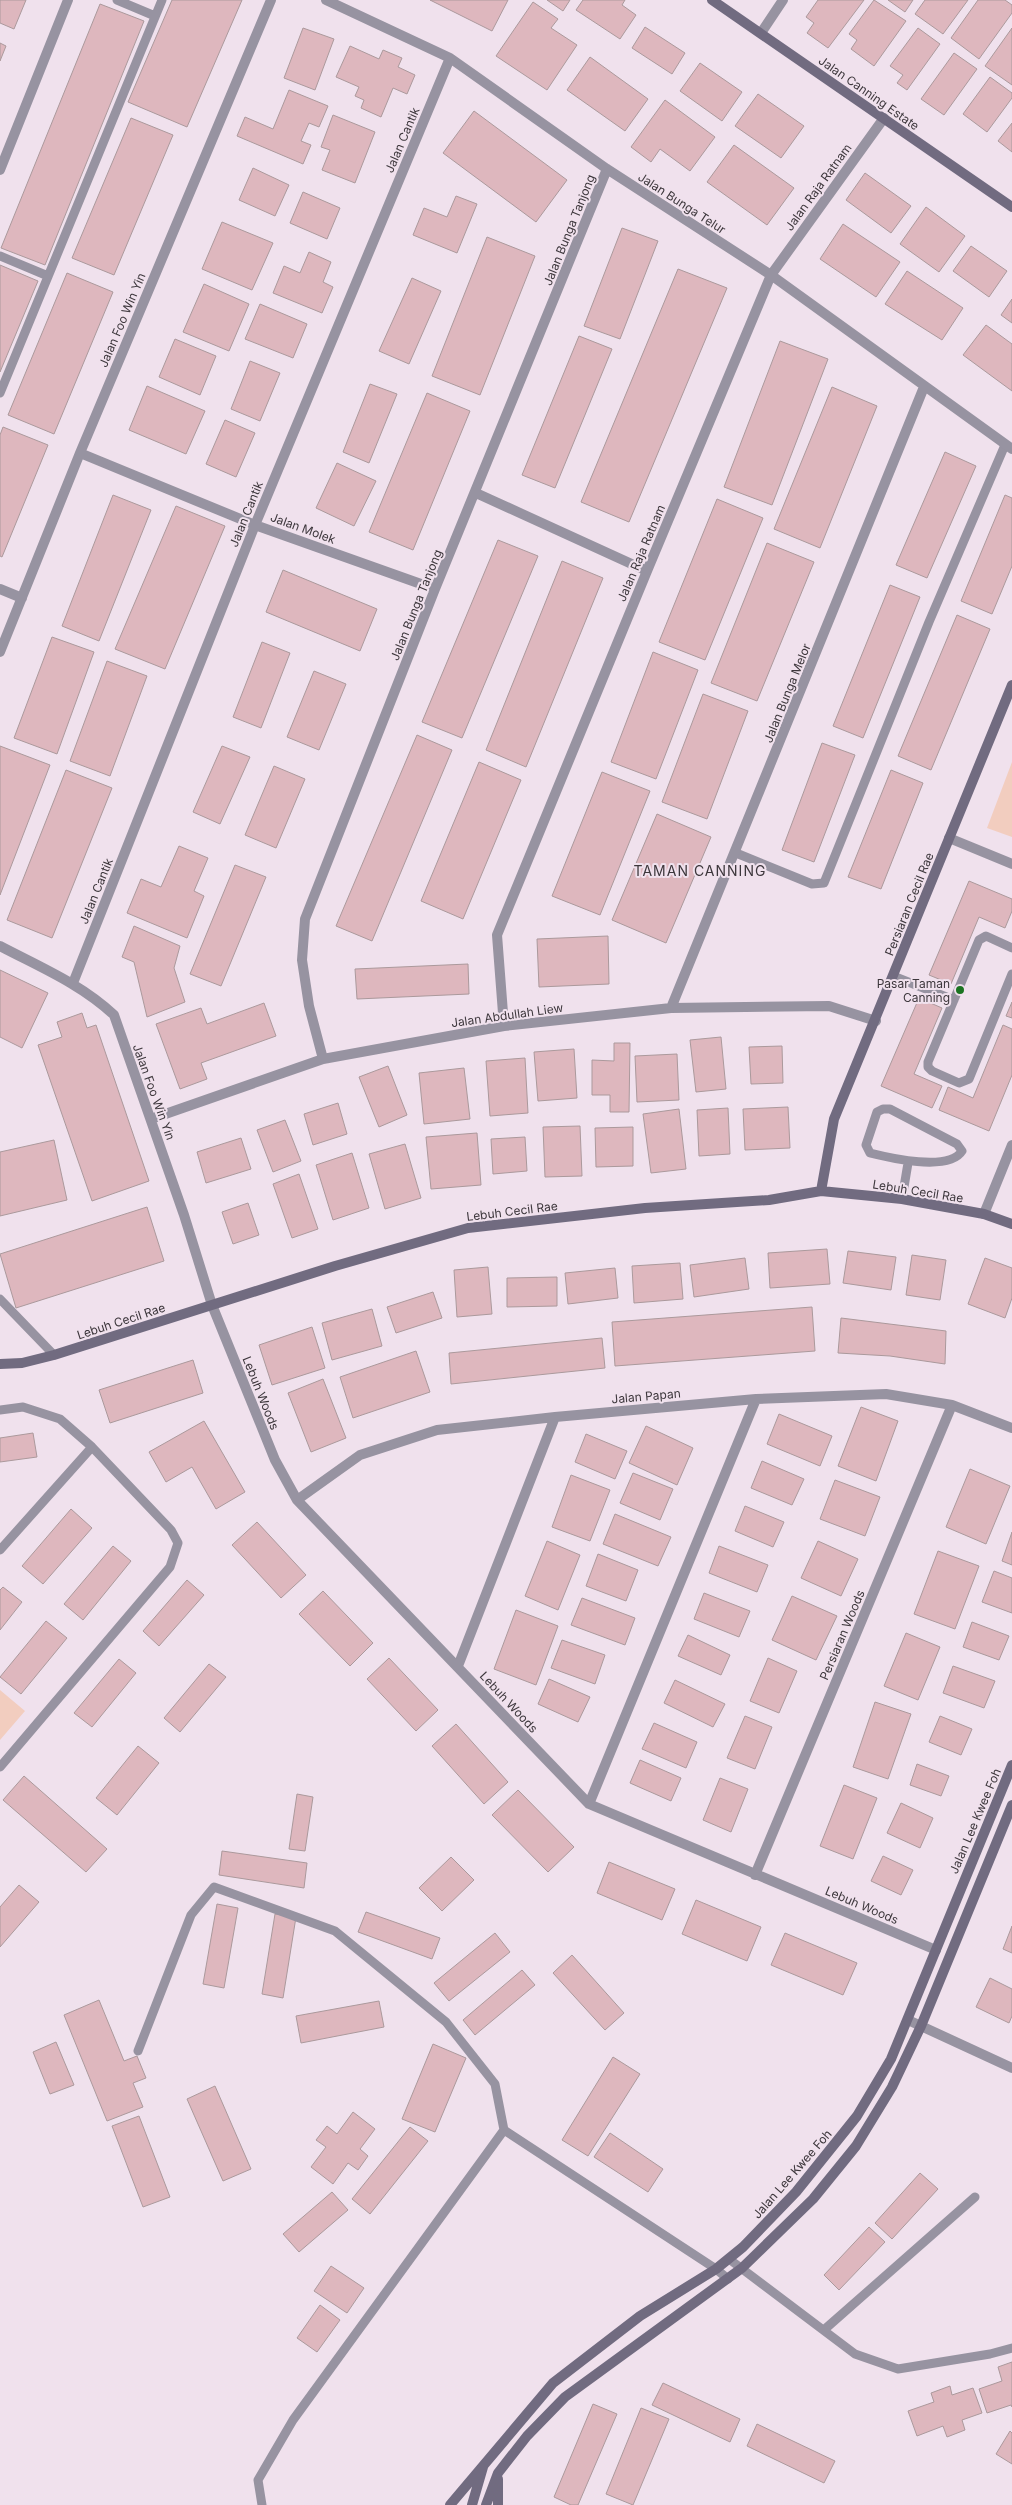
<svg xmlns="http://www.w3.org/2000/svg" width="1012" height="2505" font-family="Inter,sans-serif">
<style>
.green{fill:#f2cdbf}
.building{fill:#deb7be;stroke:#ab999c}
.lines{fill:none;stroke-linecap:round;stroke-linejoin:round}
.lane{stroke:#9793a1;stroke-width:9}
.street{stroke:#9793a1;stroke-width:10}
.secondary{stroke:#716b80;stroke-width:10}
.poi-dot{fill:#1b7421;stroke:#f0e1ed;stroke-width:2}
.labels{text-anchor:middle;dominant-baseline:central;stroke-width:4;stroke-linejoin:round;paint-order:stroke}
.street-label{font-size:12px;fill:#3d373c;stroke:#f0e1ed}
.poi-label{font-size:12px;fill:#3d373c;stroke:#f0e1ed;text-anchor:end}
.neighbourhood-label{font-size:14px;letter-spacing:1px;fill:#3d373c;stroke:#f0e1ed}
</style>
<rect width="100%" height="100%" fill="#f0e1ed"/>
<path class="green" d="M1012 762V837L987 828Z
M0 1690 25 1711 0 1740Z"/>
<path class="building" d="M0 0H26L14 29 0 23Z
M172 0H242L187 127 128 102Z
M430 0H508L492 31Z
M547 0H570L563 11Z
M583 0H625L622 5 636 15 620 39 576 10Z
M818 0H864L828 48 807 33 814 23 806 17Z
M874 0 906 21 874 66 851 49 857 40 849 34Z
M888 0H913L905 12Z
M925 0H968L943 34 915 14Z
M978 0H1005L1012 5V13L979 59 951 38Z
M533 2 558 19 551 28 577 45 547 90 496 56Z
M100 4 144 21 45 265 1 248Z
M645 27 685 53 672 74 632 48Z
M303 28 334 39 315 90 284 78Z
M918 28 940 44 907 90 897 83 903 75 890 66Z
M1012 28V85L985 66Z
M0 43 6 46 0 61Z
M350 46 379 59 383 50 402 58 398 67 415 75 407 94 393 88 381 117 361 108 364 100 355 96 359 87 336 77Z
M954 53 977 69 944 115 921 99Z
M590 57 648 99 625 131 567 90Z
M700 63 742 92 722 121 680 91Z
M990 77 1012 93V98L987 132 963 114Z
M289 90 328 106 319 127 309 123 301 141 311 145 303 164 237 136 245 117 273 129Z
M758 94 804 126 781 158 735 126Z
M665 100 715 137 690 171 660 149 651 162 631 147Z
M474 111 567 180 536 222 443 153Z
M333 115 375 132 355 183 322 170 330 150 321 147Z
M131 118 173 135 114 275 72 258Z
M1012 123V152L998 141Z
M734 145 794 188 767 225 707 182Z
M253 168 289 185 275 216 239 200Z
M865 173 911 206 891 233 846 200Z
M303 192 340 208 327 239 290 223Z
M456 196 477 204 457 253 413 235 424 208 447 217Z
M926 207 965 236 939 272 900 244Z
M222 222 273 243 252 290 202 269Z
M843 224 900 262 876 297 820 259Z
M622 228 658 241 620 339 584 326Z
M487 237 535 256 480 395 432 376Z
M971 246 1007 271 989 297 953 271Z
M309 252 331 262 323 282 333 287 322 313 273 293 284 266 300 273Z
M0 265 38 281 0 372Z
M678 269 727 288 629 522 581 502Z
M907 271 963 308 942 340 885 304Z
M67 273 113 292 54 434 8 415Z
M412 278 441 291 409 364 379 351Z
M204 284 249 304 229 351 183 332Z
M1012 299V323L1001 315Z
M260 304 307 324 293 358 245 339Z
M986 325 1012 344V391L963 355Z
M579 336 612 349 555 488 522 475Z
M175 339 216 356 200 395 159 377Z
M780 341 828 359 772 505 724 487Z
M250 361 280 373 260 421 231 409Z
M370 384 397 394 369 463 343 452Z
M147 386 205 411 186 454 129 430Z
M832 387 877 406 820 548 774 529Z
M427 393 470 411 413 550 369 532Z
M225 420 255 433 236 477 206 464Z
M3 427 48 445 2 557 0 556V435Z
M945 452 976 466 927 578 896 565Z
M337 463 376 481 354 526 316 508Z
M113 495 151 510 99 641 62 626Z
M1005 495 1012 498V566L992 614 961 601Z
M717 499 763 518 705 660 659 642Z
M176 506 225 526 165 669 115 649Z
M498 540 538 556 462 738 422 722Z
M767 543 814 562 757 701 711 683Z
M562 561 603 578 526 767 486 750Z
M283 570 377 609 360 651 266 612Z
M890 585 920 597 863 738 833 726Z
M957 615 990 629 931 770 898 756Z
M52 637 94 652 57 754 14 738Z
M262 642 290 653 261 728 233 717Z
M653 652 698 670 656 779 611 762Z
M107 661 147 676 110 776 70 761Z
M314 671 346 684 319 750 287 737Z
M703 694 748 711 707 819 662 802Z
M417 735 452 750 372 941 336 926Z
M822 743 855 755 814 862 782 850Z
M0 746 50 765 0 895Z
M222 746 250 757 220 824 193 812Z
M479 762 521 780 463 919 421 901Z
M274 766 305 779 276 848 245 835Z
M66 770 112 788 52 938 7 920Z
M891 770 923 783 881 889 848 877Z
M602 772 650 791 600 915 552 896Z
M657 814 711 837 666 943 612 920Z
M179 846 208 858 194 891 204 896 187 938 127 913 141 879 161 887Z
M235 865 266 877 221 986 190 974Z
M969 881 1012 899V911L1005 928 979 917 951 984 929 975Z
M134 926 180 946 174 968 185 1002 147 1017 134 962 122 957Z
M608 936 609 984 539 987 537 939Z
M468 964 469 994 357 999 355 969Z
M0 970 48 993 22 1048 0 1037Z
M919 998 942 1008 914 1074 942 1086 932 1108 881 1086Z
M1012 1002V1018L1006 1016Z
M264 1003 276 1036 201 1063 207 1079 180 1089 156 1024 201 1008 207 1024Z
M82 1013 87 1028 96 1025 149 1181 92 1201 38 1045 62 1037 57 1022Z
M1003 1025 1012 1029V1075L989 1131 939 1110 948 1087 973 1098Z
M721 1037 726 1089 696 1092 690 1040Z
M614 1043H630L629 1112H610V1095H592V1060L614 1061Z
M782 1046 783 1083 751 1084 749 1047Z
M574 1049 577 1098 538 1101 534 1052Z
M677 1054 679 1100 637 1102 635 1056Z
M525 1058 528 1113 490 1116 486 1061Z
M388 1066 407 1115 379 1127 359 1077Z
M464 1068 470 1119 424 1124 419 1073Z
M338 1103 347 1134 313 1145 304 1114Z
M788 1107 790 1148 745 1150 743 1109Z
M728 1108 730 1154 699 1156 697 1110Z
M679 1109 686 1169 651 1173 643 1114Z
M285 1120 301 1161 273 1172 257 1130Z
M580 1126 582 1176 545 1177 543 1127Z
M633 1127V1166L596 1167 595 1128Z
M477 1133 481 1185 431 1189 426 1137Z
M525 1137 527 1171 493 1174 491 1139Z
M241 1138 251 1169 206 1183 197 1152Z
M54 1140 67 1200 0 1216V1152Z
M405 1144 421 1198 385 1209 369 1154Z
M352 1153 369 1208 333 1220 316 1165Z
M299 1174 318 1229 292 1238 273 1184Z
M248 1203 259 1235 233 1244 222 1212Z
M147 1207 164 1261 16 1308 0 1254Z
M827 1249 830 1284 770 1288 768 1253Z
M848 1251 896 1257 891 1290 843 1283Z
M912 1255 946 1260 940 1300 906 1295Z
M745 1258 749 1289 694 1297 690 1265Z
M985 1258 1012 1268V1298L1005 1318 968 1304Z
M680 1263 683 1299 634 1303 632 1266Z
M488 1267 492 1314 457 1317 454 1270Z
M615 1268 618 1298 568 1304 565 1273Z
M557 1277V1306L507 1307V1278Z
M433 1292 442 1318 396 1333 387 1307Z
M812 1307 815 1351 615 1366 612 1322Z
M372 1309 382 1346 332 1360 322 1323Z
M841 1318 946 1331 945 1364 890 1356 838 1353Z
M312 1327 325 1368 272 1385 259 1345Z
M602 1338 605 1368 451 1384 449 1353Z
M416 1351 430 1392 353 1418 340 1377Z
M193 1360 203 1393 110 1423 99 1390Z
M323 1379 346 1438 311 1452 288 1393Z
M861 1407 898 1421 876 1481 838 1466Z
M779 1414 832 1436 820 1466 767 1444Z
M204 1421 245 1492 216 1509 192 1467 166 1482 149 1452Z
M646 1426 693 1448 677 1485 629 1463Z
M33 1433 37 1457 0 1462V1438Z
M586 1434 627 1451 615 1479 575 1462Z
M762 1461 804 1479 792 1505 751 1488Z
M970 1469 1010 1486 986 1544 946 1527Z
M633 1473 673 1489 660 1520 620 1503Z
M571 1475 610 1490 590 1541 552 1527Z
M835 1480 880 1497 865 1536 820 1519Z
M745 1506 784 1522 773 1547 735 1531Z
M71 1509 92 1528 43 1584 22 1566Z
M615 1514 671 1537 658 1566 603 1544Z
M257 1522 306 1575 281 1598 232 1545Z
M1012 1532V1565L1002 1561Z
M547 1541 580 1555 558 1610 525 1596Z
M818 1541 858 1559 841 1596 801 1578Z
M113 1546 131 1561 83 1620 64 1604Z
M719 1546 768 1565 757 1592 709 1573Z
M938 1551 979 1566 955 1629 914 1614Z
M598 1554 638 1570 626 1601 586 1586Z
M994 1571 1012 1578V1613L982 1602Z
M187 1580 204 1595 159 1646 143 1631Z
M3 1587 22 1602 0 1630V1590Z
M323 1591 373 1643 350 1666 299 1614Z
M704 1593 750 1611 739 1637 694 1619Z
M792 1596 837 1616 816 1660 772 1640Z
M582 1598 635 1618 625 1645 571 1625Z
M516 1610 558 1626 536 1685 494 1669Z
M46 1621 67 1638 21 1694 0 1677Z
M972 1622 1009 1636 999 1660 963 1647Z
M906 1633 940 1647 918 1700 884 1686Z
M688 1635 730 1655 721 1675 678 1656Z
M562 1640 605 1655 595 1684 551 1668Z
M389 1658 438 1710 416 1731 367 1679Z
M768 1658 797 1671 779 1713 750 1701Z
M119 1659 136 1673 92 1727 74 1713Z
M209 1664 226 1677 180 1732 164 1718Z
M953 1666 995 1681 984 1708 943 1693Z
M549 1679 590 1697 578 1722 538 1704Z
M675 1680 725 1704 713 1727 664 1703Z
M875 1702 911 1714 888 1779 853 1767Z
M745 1716 772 1727 755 1769 727 1758Z
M940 1716 972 1729 961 1755 929 1742Z
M654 1723 697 1742 686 1768 642 1749Z
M456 1724 508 1782 484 1804 432 1746Z
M138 1746 159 1763 117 1815 96 1798Z
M640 1760 681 1778 671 1801 630 1783Z
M917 1764 949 1776 941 1796 910 1785Z
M24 1776 107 1849 86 1872 3 1800Z
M720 1778 748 1789 731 1832 703 1820Z
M844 1785 877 1798 853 1859 820 1846Z
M518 1790 574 1847 548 1872 492 1815Z
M297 1794 313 1797 305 1851 289 1849Z
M901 1803 933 1818 920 1848 887 1833Z
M222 1851 307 1863 304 1888 219 1875Z
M883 1856 913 1870 901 1895 871 1881Z
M451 1857 474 1880 442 1911 419 1888Z
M609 1862 675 1889 662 1920 597 1893Z
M19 1885 39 1902 0 1947V1907Z
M696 1900 761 1927 747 1961 682 1934Z
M217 1904 238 1908 224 1988 203 1984Z
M366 1912 440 1938 432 1959 358 1932Z
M275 1914 296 1917 283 1998 262 1994Z
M1012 1926V1953L1003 1949Z
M495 1933 510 1952 449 2001 434 1983Z
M785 1933 857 1963 843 1995 771 1965Z
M572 1955 624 2013 605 2030 553 1973Z
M522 1970 535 1985 475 2035 463 2020Z
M990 1978 1012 1989V2016L1009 2023 976 2007Z
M99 2000 124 2061 137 2056 146 2078 133 2083 143 2107 107 2121 64 2015Z
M379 2001 384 2027 301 2043 296 2016Z
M56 2042 74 2085 50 2094 33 2052Z
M433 2044 466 2058 435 2132 402 2119Z
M613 2057 640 2074 588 2156 562 2140Z
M215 2086 251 2169 223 2181 187 2099Z
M353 2112 375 2129 360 2149 368 2156 358 2170 348 2163 333 2184 311 2167 326 2147 316 2140 327 2126 337 2134Z
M139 2116 170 2197 143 2207 112 2126Z
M410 2127 428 2141 370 2214 352 2199Z
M610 2133 663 2169 648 2192 594 2157Z
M920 2173 938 2189 892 2239 875 2223Z
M332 2192 348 2210 299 2252 283 2234Z
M869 2227 885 2242 839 2290 824 2275Z
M331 2266 364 2288 347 2313 314 2291Z
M320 2305 340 2320 317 2352 297 2338Z
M1012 2362V2407L1011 2405 987 2413 979 2389 1002 2381 998 2367Z
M663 2383 740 2419 730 2442 652 2405Z
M950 2386 952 2395 973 2388 982 2413 962 2420 965 2430 947 2437 943 2426 917 2436 908 2411 934 2402 931 2393Z
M593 2404 617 2414 578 2505H571L554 2497Z
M641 2408 669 2419 633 2505 606 2494Z
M757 2424 835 2461 824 2483 747 2446Z
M1010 2431 1012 2433V2464L996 2454Z"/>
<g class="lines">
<path class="lane" d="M117 0 155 16
M0 256 48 276
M0 393 162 0
M736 853 812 884 824 883 929 622 1005 445
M1012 948 986 936 979 940 928 1062V1067L932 1071 959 1083 969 1079 1012 974
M893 976 954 1000
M883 1109H890L957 1144 962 1151C949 1172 890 1158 870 1153L866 1145 877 1112Z
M902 1199 908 1163
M0 1299 54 1355
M0 1410 23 1407 60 1419 92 1447 171 1530 178 1543 170 1567 0 1767
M0 1550 92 1447
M138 2051 191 1915 214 1887 335 1931 446 2022 495 2084 504 2130 716 2269 728 2279
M729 2259 855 2354 898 2369 990 2354 1012 2348
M825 2329 975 2197
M262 2505 258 2480 293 2420 504 2130"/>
<path class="street" d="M326 0 450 58 607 169 771 275 1012 449
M761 33 783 0
M0 170 68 0
M80 453 255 525 435 589
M476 493 647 571
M0 589 22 598
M0 652 80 453 271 0
M949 838 1012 864
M0 946C40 967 81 984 114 1015L184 1215 212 1305 275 1460 297 1500 589 1804 936 1950
M73 983 255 525 450 58
M671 1008 924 387
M504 1026 497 935 647 571 771 275 884 118
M323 1059 309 1006 302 960 305 919 435 589 607 169
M151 1119 323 1059 504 1026 671 1008 829 1006 876 1021
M984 1214 1012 1145
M297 1500 360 1455 437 1430 555 1417 756 1399 886 1394 952 1405 1012 1428
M458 1666 555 1417
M589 1804 756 1399
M755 1875 952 1405
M908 2020 1012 2068"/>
<path class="secondary" d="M712 0 1012 207
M821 1191 834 1119 1012 685
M0 1364 22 1363 54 1355 335 1266 468 1228 645 1208 769 1200 821 1191 902 1199 984 1214 1012 1224
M498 2479V2505
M450 2505 553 2383 640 2316 716 2269 743 2247 796 2192 857 2116 891 2059 1012 1765
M472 2505 483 2467
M486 2505 498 2473 527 2436 565 2397 742 2268 813 2199 856 2146 892 2087 921 2026 1012 1805"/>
</g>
<circle class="poi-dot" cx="960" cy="990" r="5"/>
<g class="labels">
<g class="street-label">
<text transform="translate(869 93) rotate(35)">Jalan Canning Estate</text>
<text transform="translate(402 140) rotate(-67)">Jalan Cantik</text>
<text transform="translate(818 187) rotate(-54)">Jalan Raja Ratnam</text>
<text transform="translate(682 203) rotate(33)">Jalan Bunga Telur</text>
<text transform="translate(569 230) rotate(-68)">Jalan Bunga Tanjong</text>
<text transform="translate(122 320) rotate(-67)">Jalan Foo Win Yin</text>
<text transform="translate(246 514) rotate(-68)">Jalan Cantik</text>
<text transform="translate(303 528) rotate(20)">Jalan Molek</text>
<text transform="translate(641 553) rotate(-67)">Jalan Raja Ratnam</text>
<text transform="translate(416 605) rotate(-68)">Jalan Bunga Tanjong</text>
<text transform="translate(787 693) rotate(-68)">Jalan Bunga Melor</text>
<text transform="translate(96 891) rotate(-68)">Jalan Cantik</text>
<text transform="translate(909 904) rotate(-68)">Persiaran Cecil Rae</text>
<text transform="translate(507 1015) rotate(-8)">Jalan Abdullah Liew</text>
<text transform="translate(154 1092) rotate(70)">Jalan Foo Win Yin</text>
<text transform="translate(918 1191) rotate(9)">Lebuh Cecil Rae</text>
<text transform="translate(512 1211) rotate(-7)">Lebuh Cecil Rae</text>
<text transform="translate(121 1321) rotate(-18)">Lebuh Cecil Rae</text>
<text transform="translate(261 1393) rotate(68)">Lebuh Woods</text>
<text transform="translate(646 1396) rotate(-5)">Jalan Papan</text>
<text transform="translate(842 1635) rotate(-67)">Persiaran Woods</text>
<text transform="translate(509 1702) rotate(47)">Lebuh Woods</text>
<text transform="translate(975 1821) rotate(-67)">Jalan Lee Kwee Foh</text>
<text transform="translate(862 1905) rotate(23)">Lebuh Woods</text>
<text transform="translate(792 2174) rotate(-49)">Jalan Lee Kwee Foh</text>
</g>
<g class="poi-label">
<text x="950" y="983">Pasar Taman<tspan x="950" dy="14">Canning</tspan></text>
</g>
<g class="neighbourhood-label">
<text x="700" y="870">TAMAN CANNING</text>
</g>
</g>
</svg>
